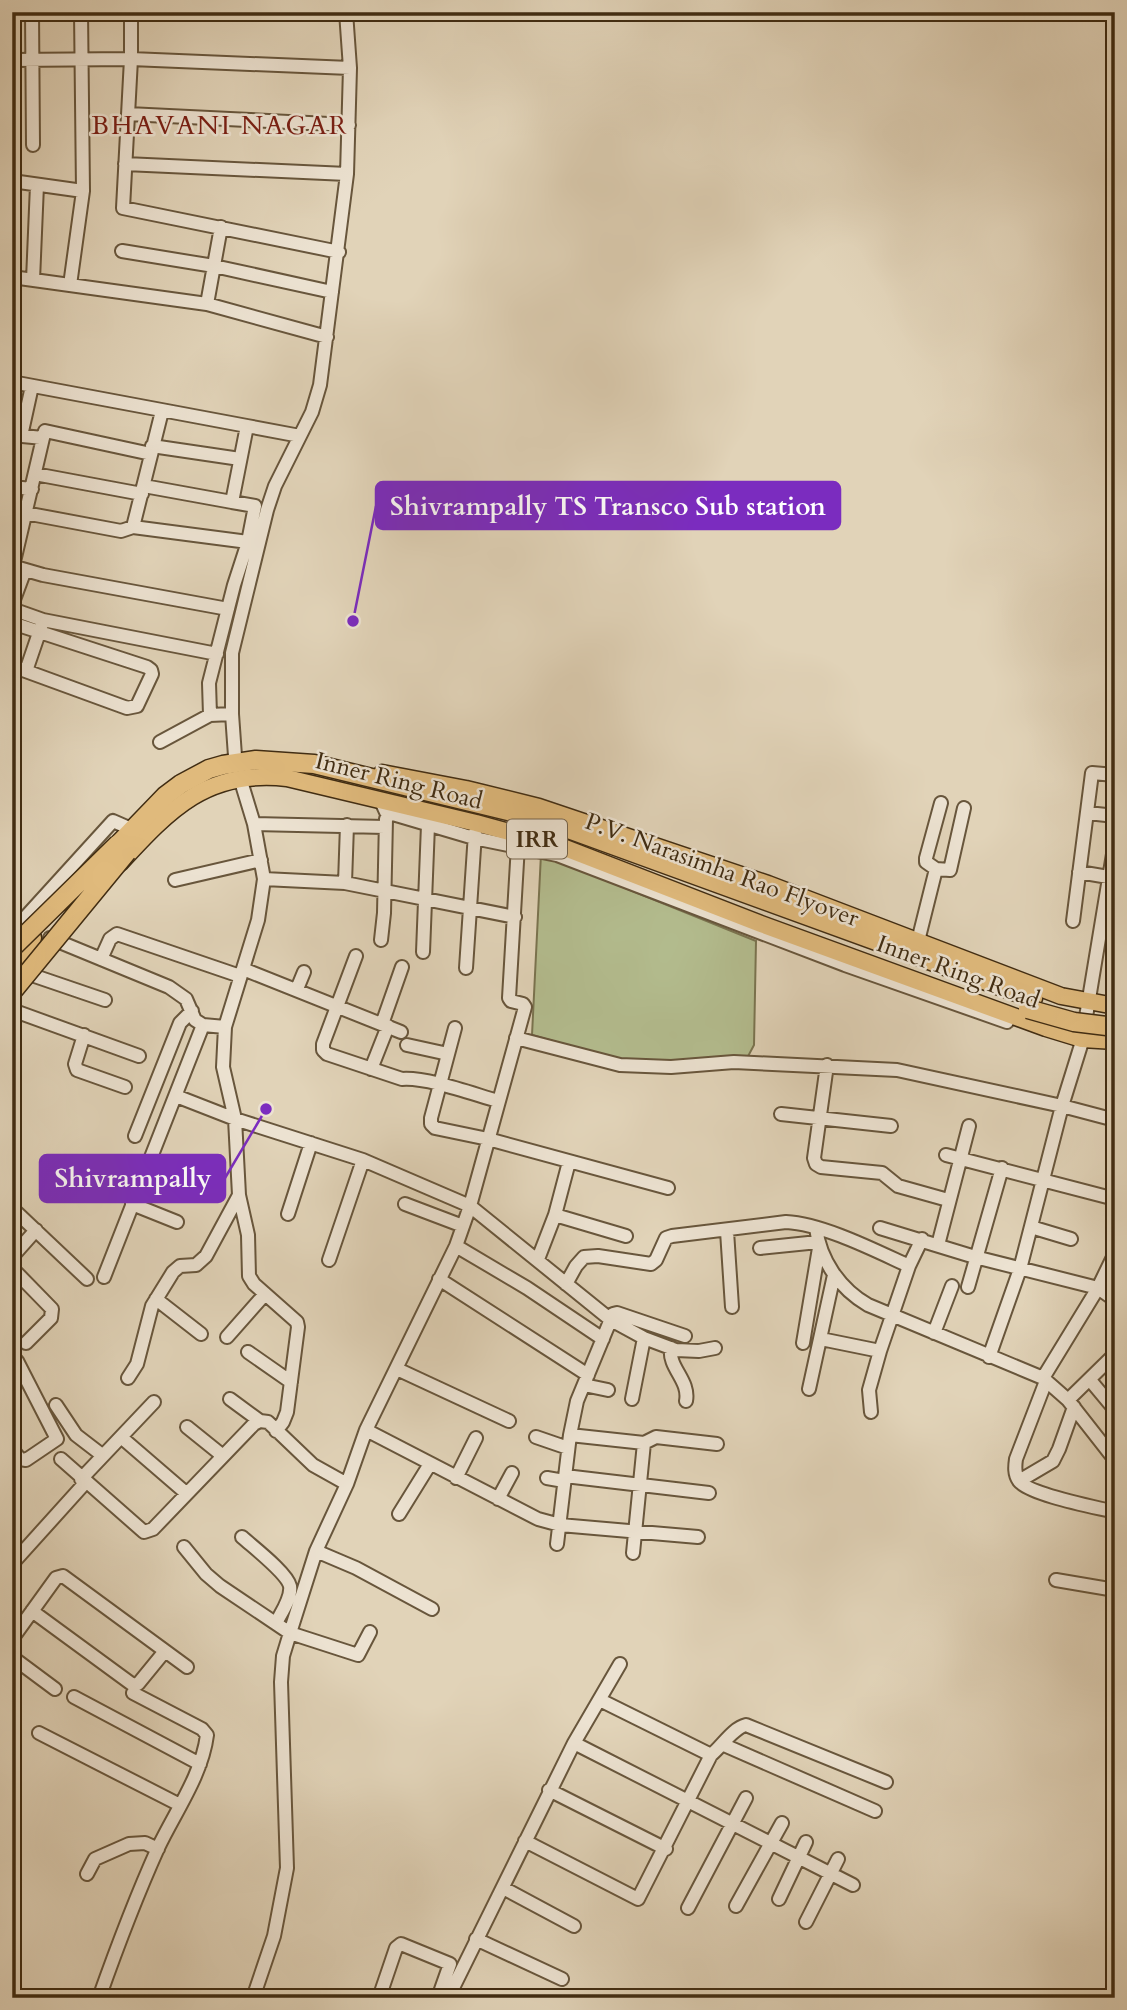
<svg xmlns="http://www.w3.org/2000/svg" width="1127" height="2010" font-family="Cardo,serif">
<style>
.green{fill:#b3bc8e;stroke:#7a7450;stroke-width:2}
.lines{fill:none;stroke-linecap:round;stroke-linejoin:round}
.minor-casing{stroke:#68563c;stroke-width:16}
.major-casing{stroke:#402c12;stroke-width:19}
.highway-casing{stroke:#402c12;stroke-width:21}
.minor{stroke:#ece2d1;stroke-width:12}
.major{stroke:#e0ba7c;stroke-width:16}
.highway{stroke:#e0ba7c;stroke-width:18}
.highway-bridge-casing{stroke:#402c12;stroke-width:21;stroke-linecap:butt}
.highway-bridge{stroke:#e0ba7c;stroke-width:18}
.labels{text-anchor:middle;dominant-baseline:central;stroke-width:5;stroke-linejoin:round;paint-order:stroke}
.shield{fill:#ece2d1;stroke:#74634b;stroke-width:2}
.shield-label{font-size:23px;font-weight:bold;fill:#402c12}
.street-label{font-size:24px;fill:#402c12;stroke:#ece2d1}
.neighbourhood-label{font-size:26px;letter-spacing:2px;fill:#7a1f14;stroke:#ece2d1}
.leader{fill:none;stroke:#7b2cbf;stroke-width:2.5}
.callout-dot{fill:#7b2cbf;stroke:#ece2d1;stroke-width:2.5}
.callout{fill:#7b2cbf;stroke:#7b2cbf;stroke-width:2.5}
.callout-label{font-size:26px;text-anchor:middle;font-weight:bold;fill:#fff}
</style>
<rect width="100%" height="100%" fill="#e1d3b8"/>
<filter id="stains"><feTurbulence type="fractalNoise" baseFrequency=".00286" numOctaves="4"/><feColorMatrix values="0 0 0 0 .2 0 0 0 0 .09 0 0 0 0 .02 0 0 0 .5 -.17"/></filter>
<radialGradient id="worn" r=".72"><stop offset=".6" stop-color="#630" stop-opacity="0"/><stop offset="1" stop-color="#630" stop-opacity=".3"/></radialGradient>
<path class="green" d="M541 854 756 941 754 1045 745 1062 641 1066 532 1035Z"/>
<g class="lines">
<defs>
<path id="minor" d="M32 12 33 145
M81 12 83 191
M131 12V59L123 208 339 252
M301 12 346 14
M12 60 131 59 350 68
M128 114 349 125
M125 164 347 174
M12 181 83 191 70 285
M122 251 214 266 332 292
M12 277 207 304 327 337
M33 280 37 185
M207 304 221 227
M12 382 247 426 232 502 255 506 248 542 234 585 209 683 210 715
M247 426 300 436
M12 435 43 438 13 566
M21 436 32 386
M43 438 45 431 151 454
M152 446 240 459
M35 474 142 494
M144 486 232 502
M12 487 32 489
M25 513 121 531 133 527 248 542
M133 527 162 411
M12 566 43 575 228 609
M12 605 25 570
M12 609 43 620 217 654
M12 623 147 667 151 670 152 674 137 706 127 708 12 666
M26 671 41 627
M160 742 210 715 232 714
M235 756 232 714V653L267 510 275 486 312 412 320 385 347 174 350 68 346 12
M240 778 254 824 264 879 258 920 225 1027 223 1067 235 1119 239 1195 248 1235 249 1276 254 1284 297 1322 298 1327 287 1412 283 1422 276 1431
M381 801 386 812 474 838 557 855 845 965 1007 1022
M941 803 926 858V862L936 869 950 870 964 808
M1088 813 1115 816
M254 824 385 827
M1079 872 1114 878
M264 879 345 883 515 917
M175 880 261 860
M345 883 347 825
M1073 921 1092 773 1115 775
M12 932 113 821 129 828
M50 938 169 987 186 999 195 1020 203 1025 225 1027
M381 940 384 913 386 819
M918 941 936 869
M423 952 428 825
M356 956 323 1044V1050L327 1054 402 1079C427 1077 473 1094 498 1101
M101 959 110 939 117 934 240 976
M466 968 475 833
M243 969 401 1032
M20 971 105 1000
M297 989 304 972
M12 1010 139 1056
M382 1024 402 967
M455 1028 431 1118V1124L435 1128 488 1139 668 1188
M1084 1029 1115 842
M84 1035 75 1064 77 1070 125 1087
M516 1038 620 1065 671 1067 734 1062 897 1070 1062 1106 1115 1120
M407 1045 448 1054
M827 1065 814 1158 816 1164 821 1167 882 1173 898 1186 948 1200
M371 1069 388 1026
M176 1096 235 1119 363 1160 470 1206 611 1320 644 1338 676 1350 699 1351 715 1348
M781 1114 891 1126
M135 1136 180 1023 192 1011
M946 1155 1115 1199
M146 1169 206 1192
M132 1204 177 1222
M405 1204 463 1226
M12 1208 87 1279
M288 1214 311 1143
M555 1215 626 1236
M1031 1227 1071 1239
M816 1228C820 1260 840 1289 868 1305L1043 1378 1068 1400 1115 1460
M880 1228 975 1257 1098 1288 1115 1300
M727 1231 732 1307
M938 1245 969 1126
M456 1246 527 1288 603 1339
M760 1248 818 1242
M12 1257 36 1230
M538 1259 555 1215 569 1162
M329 1260 363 1160
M12 1268 52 1309 51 1318 26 1343
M104 1277 203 1025
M439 1279 588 1375
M566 1284 576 1266 584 1257 598 1256 651 1264 656 1260 666 1238 672 1236 786 1222C823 1224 874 1250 909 1266
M968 1287 1002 1168
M156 1299 201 1334
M934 1333 952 1286
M227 1337 265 1294
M821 1339 880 1351
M803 1343 819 1248
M671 1348C668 1368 690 1380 686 1401
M248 1352 291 1382
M989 1357 1020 1269 1062 1106 1081 1045
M12 1363 17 1361 57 1439 26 1460 20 1459 12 1449
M397 1369 509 1421
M128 1378 137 1364 152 1306 173 1272 180 1266 196 1265 206 1256 239 1195
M1043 1378 1098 1288 1115 1253
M1090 1380 1115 1410
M1046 1381 1016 1459C1015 1466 1014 1474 1019 1481 1030 1495 1095 1507 1115 1512
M584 1385 608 1390
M809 1389 834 1275
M230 1399 260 1421
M632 1399 644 1338
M1068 1400 1115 1354
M56 1405 76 1435 102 1455
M871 1412 869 1390 880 1351 909 1266 922 1239
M187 1427 223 1456
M366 1430 538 1519 560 1525 698 1537
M570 1435 644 1443
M121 1437 186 1493
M536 1437 568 1448
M61 1459 144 1532 153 1529 254 1424 260 1421 268 1422 313 1465 347 1484
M565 1476 709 1493
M456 1478 476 1438
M547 1478 564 1481
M81 1479 154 1402
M1019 1481 1053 1461 1059 1449 1074 1407
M498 1499 512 1473
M399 1514 430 1464
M242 1537C253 1547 287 1573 290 1586 292 1598 281 1613 276 1623
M557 1544 570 1435 577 1401 613 1314 617 1313 685 1336
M184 1547 206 1574 220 1586 290 1633 358 1655 370 1632
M316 1551 356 1568 432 1609
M633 1553 644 1443 656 1437 717 1444
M12 1564 85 1483
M1056 1580 1115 1590
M32 1611 133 1685 138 1684 165 1651
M12 1639 56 1578 63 1576 187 1667
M12 1657 55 1689
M74 1697 200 1764
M600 1700 711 1755
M39 1733 180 1805
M574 1743 853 1885
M724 1745 875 1811
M549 1790 666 1849
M525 1841 638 1899 711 1755C722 1746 733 1728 746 1725L886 1782
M87 1874 95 1859 129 1844 145 1843 158 1849
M503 1888 574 1926
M779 1899 806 1842
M736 1906 782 1823
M688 1908 746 1798
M806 1922 838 1859
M476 1939 562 1979
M99 1998C117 1947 136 1897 158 1848 175 1812 202 1775 207 1735L202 1729 133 1693
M253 1998 274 1936 287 1868 281 1682 283 1656 290 1633 316 1551 347 1484 366 1430 456 1246 470 1206 525 1007 523 1004 511 1001 509 998 518 845
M379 1998 396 1948 401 1944 450 1964 438 1998
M448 1998 574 1743 620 1664"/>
<path id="major" d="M382 773 466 789 539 807 768 884 1061 996 1115 1006
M120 863C170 809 207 769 287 778L476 823 560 846 761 924 1046 1028 1082 1039 1115 1041"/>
<path id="highway" d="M108 855 165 796 181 784 209 769 223 765 256 760 314 764 541 819 1033 998
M12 960 32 938
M12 977 34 953"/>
</defs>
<use href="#minor" class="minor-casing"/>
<use href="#major" class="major-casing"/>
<use href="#highway" class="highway-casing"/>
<use href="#minor" class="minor"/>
<use href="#major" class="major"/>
<use href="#highway" class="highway"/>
<defs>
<path id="highway-bridge" d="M12 948 118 844
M12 992 127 852
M1028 1009 1074 1022 1115 1027"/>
</defs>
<use href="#highway-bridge" class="highway-bridge-casing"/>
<use href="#highway-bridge" class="highway-bridge"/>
</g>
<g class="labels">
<rect class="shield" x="507" y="819.5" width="60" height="39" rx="5"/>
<g class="shield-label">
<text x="537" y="839">IRR</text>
</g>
<g class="street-label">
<text transform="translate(399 781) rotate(14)">Inner Ring Road</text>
<text transform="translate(722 870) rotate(20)">P.V. Narasimha Rao Flyover</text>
<text transform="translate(958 972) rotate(20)">Inner Ring Road</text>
</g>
<g class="neighbourhood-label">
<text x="220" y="125">BHAVANI NAGAR</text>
</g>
</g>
<path class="leader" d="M353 621L376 506M266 1109L225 1178"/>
<g class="callout-dot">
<circle cx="353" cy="621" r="7"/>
<circle cx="266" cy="1109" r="7"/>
</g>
<g class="callout">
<rect x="376" y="482" width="464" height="47" rx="7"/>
<rect x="40" y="1155" width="185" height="47" rx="7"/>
</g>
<g class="callout-label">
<text x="608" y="515">Shivrampally TS Transco Sub station</text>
<text x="133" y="1187">Shivrampally</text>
</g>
<rect width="1127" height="2010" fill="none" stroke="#e1d3b8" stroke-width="42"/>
<rect x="14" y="14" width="1099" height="1982" fill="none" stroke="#402c12" stroke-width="3.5"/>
<rect x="21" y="21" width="1085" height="1968" fill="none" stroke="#402c12" stroke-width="2"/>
<rect width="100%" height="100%" filter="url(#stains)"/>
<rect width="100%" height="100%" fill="url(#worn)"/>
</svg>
